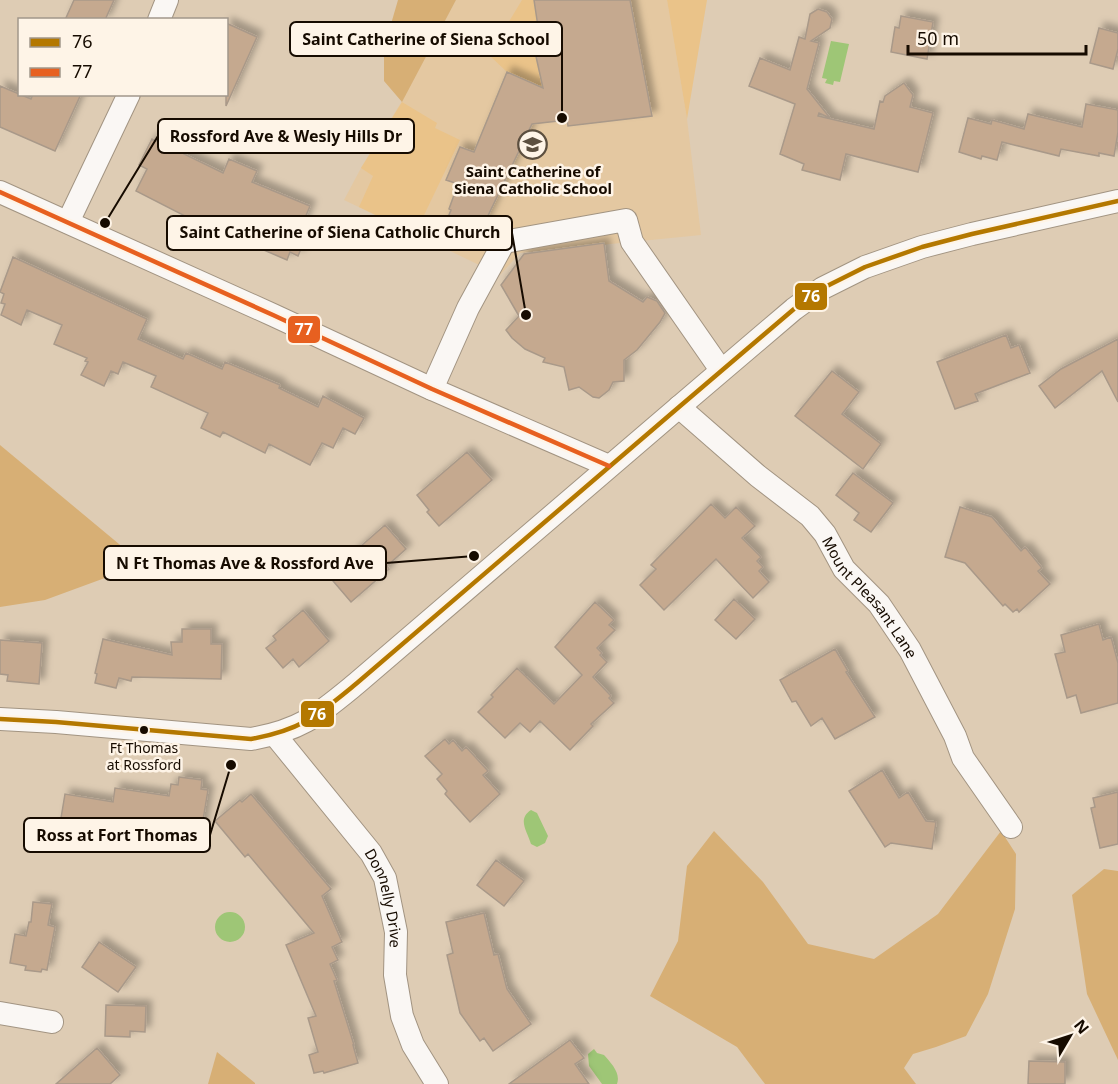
<svg xmlns="http://www.w3.org/2000/svg" width="1118" height="1084" font-family="'Noto Sans',sans-serif">
<style>
.built{fill:#e4c8a1}
.green{fill:#eac389}
.forest{fill:#d7af75}
.water{fill:#9ec676}
.building{fill:#c5a98f;stroke:#a99989;stroke-width:1.5;filter:url(#shadow)}
.lines{fill:none;stroke-linecap:round;stroke-linejoin:round}
.minor-casing{stroke:#a29482;stroke-width:24}
.minor{stroke:#faf7f4;stroke-width:22}
.bus-1-casing{stroke:#fef4e7;stroke-width:9}
.bus-2-casing{stroke:#fef4e7;stroke-width:9}
.bus-1{stroke:#b47800;stroke-width:4.5}
.bus-2{stroke:#e76020;stroke-width:4.5}
.bus-dot{fill:#160b00;stroke:#fef4e7;stroke-width:2}
.labels{text-anchor:middle;dominant-baseline:central;stroke-width:5;stroke-linejoin:round;paint-order:stroke}
.bus-label{font-size:14px;fill:#160b00;stroke:#fef4e7}
.poi-label{font-size:15px;font-weight:bold;fill:#160b00;stroke:#fef4e7}
.street-label{font-size:15px;fill:#160b00;stroke:#fef4e7}
.leader{fill:none;stroke:#160b00;stroke-width:2}
.callout-dot{fill:#160b00;stroke:#fef4e7;stroke-width:2}
.callout{fill:#fef4e7;stroke:#160b00;stroke-width:2}
.callout-label{font-size:16px;text-anchor:middle;font-weight:bold;fill:#160b00}
.line-badge{stroke:#fef4e7;stroke-width:2}
.badge-label{font-size:16px;text-anchor:middle;font-weight:bold;fill:#fff}
</style>
<defs>
<filter id="shadow"><feDropShadow dx="5.5" dy="-5.5" stdDeviation="3" flood-color="#0004"/></filter>
</defs>
<rect width="100%" height="100%" fill="#deccb4"/>
<path class="built" d="M456 0H667L687 119 701 235 520 253 500 275 344 200 361 168 402 101Z"/>
<path class="green" d="M522 0H534L540 40 533 43 540 73 547 90 507 72 489 55Z
M667 0H707L687 119Z
M402 102 437 123 435 128 460 140 415 234 359 207 373 176 361 168Z"/>
<path class="forest" d="M398 0H456L402 102 384 81V48Z
M0 445 143 564 45 600 0 607Z
M714 831 763 882 808 944 874 959 938 914 1001 831 1016 854 1015 909 988 994 966 1036 936 1047 913 1054 904 1068 916 1084H765L737 1047 650 996 678 941 687 866Z
M1104 869 1118 871V1060L1087 994 1072 895Z
M217 1052 255 1083V1084H208Z"/>
<path class="water" d="M831 41 849 44 840 82 834 81 833 85 825 83 827 79 822 78Z
M531 810 537 813 548 836 545 843 537 847 531 844C527 831 517 819 531 810Z
M215 927a15 15 0 1 1 30 0a15 15 0 1 1-30 0Z
M594 1049 597 1053 604 1055C611 1063 621 1073 617 1084H602L589 1066 588 1054Z"/>
<path class="building" d="M74 0H114L105 20H65Z
M534 0H630L652 116 568 126 567 120 532 124 484 224 471 219 464 238 443 229 451 210 449 209 458 184 446 180 460 147 474 152 507 72 543 88 533 43 540 40Z
M818 9 827 12 832 19 830 28 811 41 819 43 807 89 830 118 819 113 818 116 874 129 880 101 883 102 885 96 904 83 913 95 910 107 933 113 918 172 846 154 840 180 802 170 804 164 780 154 795 104 749 86 760 58 790 70 799 37 805 39 810 14Z
M901 16 933 22 927 59 891 52 895 27 899 28Z
M226 23 257 37 226 106Z
M1099 28 1118 33V49L1113 69 1090 63Z
M0 86 31 99 33 94H81L55 151 0 127Z
M1086 104 1118 110V132L1114 156 1099 153V156L1061 149 1059 156 1002 142 997 160 982 156 981 159 959 152 968 118 991 124 992 120 1024 129 1028 114 1082 127Z
M168 133 190 144 184 154 223 173 229 159 257 171 252 182 310 206 299 232 307 235 298 256 290 252 287 260 215 229 212 234 193 226 195 221 136 191 147 169 139 165 152 139 163 144Z
M604 243 609 281 643 302 647 297 657 301 665 313 660 322 637 350 624 360V381L613 382 609 390 599 398 593 397 579 387 569 390 564 367 543 362 545 358 525 349 512 338 506 330 519 316 501 285 524 254Z
M13 257 147 319 138 339 183 359 186 353 222 369 225 362 280 385 279 388 318 407 323 396 364 418 355 434 343 428 333 448 322 443 310 465 269 444 265 453 223 432 220 437 201 428 208 413 151 387 156 376 123 362 118 374 111 371 104 386 81 375 88 362 85 361 87 358 54 344 62 325 27 310 21 325 1 315 5 304 1 303 4 294 0 292Z
M1006 335 1011 348 1019 345 1030 373 975 394 978 401 955 409 937 362Z
M1118 339V402L1102 371 1055 408 1039 386 1061 369Z
M832 371 859 392 842 414 881 444 863 469 795 416Z
M467 452 492 480 439 526 427 512 429 510 417 495Z
M853 473 893 503 871 532 854 520 859 513 836 495Z
M711 504 725 518 736 507 755 526 742 538 761 557 757 561 763 567 759 571 769 582 753 598 716 559 664 610 640 585 656 569 651 565Z
M960 507 992 517 1021 551 1025 547 1042 568 1038 571 1050 584 1019 612 1017 609 1013 612 1005 604 1003 606 965 563 945 557Z
M385 525 406 549 387 566 389 569 351 602 328 575Z
M734 599 755 619 736 639 715 620Z
M595 602 614 620 609 625 615 630 597 648 602 653 600 655 607 662 593 677 611 696 609 698 614 703 591 724 593 726 570 750 540 721 530 732 520 723 505 738 478 712 493 697 491 695 517 668 554 704 582 675 555 647Z
M303 610 329 641 299 667 293 659 283 668 266 648 276 640 273 636Z
M1099 624 1103 640 1111 637 1118 663V703L1081 713 1076 695 1067 698 1055 654 1065 652 1061 635Z
M182 629H211V644H222L221 679 132 677 131 681 119 678 116 688 95 683 97 674 95 673 103 639 172 655 171 642H182Z
M0 640 42 643 39 684 7 681 8 675 0 674Z
M835 649 848 671 846 672 875 717 835 739 822 718 811 726 796 701 792 702 780 680Z
M445 739 449 744 453 740 462 751 466 747 488 771 483 775 500 794 470 822 445 794 447 791 437 779 442 774 425 756Z
M882 770 899 798 908 792 926 821 936 822 932 849 891 843 885 847 849 791Z
M179 777 202 780 201 789 208 790 201 832 147 824 146 830 129 827 127 836 94 831 91 849 67 845 69 832 59 830 65 794 113 802 115 788 169 796 171 784 178 785Z
M1118 792V844L1100 848 1091 808 1095 807 1093 798Z
M251 794 331 889 322 896 342 942 332 947 338 960 330 964 337 980 334 981 354 1045H353L358 1063 324 1073 323 1071 314 1073 309 1055 318 1052 308 1018 316 1016 286 945 314 933 248 854 245 857 215 821 240 800 242 802Z
M496 860 524 881 504 906 477 885Z
M33 902 52 904 48 925 55 927 47 970 42 969 41 972 25 970 26 966 10 963 15 934 26 936 29 922H31Z
M484 913 494 955 498 954 507 989 531 1024 493 1051 484 1038 480 1041 460 1013 447 955 453 953 446 922Z
M99 942 136 967 118 992 82 967Z
M106 1005 146 1006 145 1032 130 1031V1037L105 1036Z
M570 1040 584 1058 575 1064 589 1084H509Z
M97 1048 120 1075 110 1084H56Z
M1029 1061 1065 1062V1084H1028Z"/>
<g class="lines">
<defs>
<g id="minor">
<path d="M159 20 167 0"/>
<path d="M0 192 273 315 432 389 609 466"/>
<path d="M68 222 129 94"/>
<path d="M432 389 468 308 504 242 626 220 632 242 721 370"/>
<path id="s1" d="M679 407 758 476 810 516 825 534 844 569 879 604 910 650 955 736 963 758 1011 827"/>
<path d="M0 719 56 722 251 739C302 730 318 715 357 683L679 407 794 309 823 288 865 267 922 247 972 234 1118 201"/>
<path id="s2" d="M275 735 371 853 385 878 396 932 395 975 402 1016 413 1045 437 1084"/>
<path d="M0 1013 52 1022"/>
</g>
</defs>
<use href="#minor" class="minor-casing"/>
<use href="#minor" class="minor"/>
<defs>
<path id="bus-1" d="M0 719 56 722 251 739C302 730 318 715 357 683L679 407 794 309 823 288 865 267 922 247 972 234 1118 201"/>
<path id="bus-2" d="M0 192 273 315 432 389 609 466"/>
</defs>
<use href="#bus-1" class="bus-1-casing"/>
<use href="#bus-2" class="bus-2-casing"/>
<use href="#bus-1" class="bus-1"/>
<use href="#bus-2" class="bus-2"/>
</g>
<defs>
<symbol id="school-ring" viewBox="-11 -11 22 22"><circle r="9.5" fill="#fef4e7" stroke="#5c4f3f" stroke-width="1.5"/><path d="M0-5L7-2L0 1L-7-2ZM-4 1L0 2.5L4 1V4Q0 6-4 4Z" fill="#5c4f3f"/></symbol>
</defs>
<g fill-rule="evenodd">
<use href="#school-ring" x="516" y="128" width="33" height="33"/>
</g>
<circle class="bus-dot" cx="144" cy="730" r="5"/>
<g class="labels">
<g class="bus-label">
<text x="144" y="747">Ft Thomas<tspan x="144" dy="17">at Rossford</tspan></text>
</g>
<g class="poi-label">
<text x="533" y="171">Saint Catherine of<tspan x="533" dy="17">Siena Catholic School</tspan></text>
</g>
<g class="street-label">
<text stroke="none"><textPath href="#s1" startOffset="272">Mount Pleasant Lane</textPath></text>
<text stroke="none"><textPath href="#s2" startOffset="200">Donnelly Drive</textPath></text>
</g>
</g>
<path class="leader" d="M562 118L562 39M105 223L158 136M526 315L512 233M474 556L386 563M231 765L210 835"/>
<g class="callout-dot">
<circle cx="562" cy="118" r="6"/>
<circle cx="105" cy="223" r="6"/>
<circle cx="526" cy="315" r="6"/>
<circle cx="474" cy="556" r="6"/>
<circle cx="231" cy="765" r="6"/>
</g>
<g class="callout">
<rect x="290" y="22" width="272" height="34" rx="6"/>
<rect x="158" y="119" width="256" height="34" rx="6"/>
<rect x="167" y="216" width="345" height="34" rx="6"/>
<rect x="104" y="546" width="282" height="34" rx="6"/>
<rect x="24" y="818" width="186" height="34" rx="6"/>
</g>
<g class="callout-label">
<text x="426" y="45">Saint Catherine of Siena School</text>
<text x="286" y="142">Rossford Ave &amp; Wesly Hills Dr</text>
<text x="340" y="238">Saint Catherine of Siena Catholic Church</text>
<text x="245" y="569">N Ft Thomas Ave &amp; Rossford Ave</text>
<text x="117" y="841">Ross at Fort Thomas</text>
</g>
<g class="line-badge">
<rect x="794" y="282" width="34" height="29" rx="6" fill="#b47800"/>
<rect x="287" y="315" width="34" height="29" rx="6" fill="#e76020"/>
<rect x="300" y="700" width="35" height="28" rx="6" fill="#b47800"/>
</g>
<g class="badge-label">
<text x="811" y="302">76</text>
<text x="304" y="335">77</text>
<text x="317" y="720">76</text>
</g>
<rect x="18" y="18" width="210" height="78" fill="#fef4e7" stroke="#a1978b" stroke-width="1.5"/>
<rect x="30" y="38" width="30" height="9" fill="#b47800" stroke="#a1978b" stroke-width="1.5"/>
<text x="72" y="48" font-size="18" fill="#160b00">76</text>
<rect x="30" y="68" width="30" height="9" fill="#e76020" stroke="#a1978b" stroke-width="1.5"/>
<text x="72" y="78" font-size="18" fill="#160b00">77</text>
<g transform="translate(1070 1036) rotate(51)" stroke="#fef4e7" stroke-width="4.5" paint-order="stroke">
<path d="M0-4.5L10 22L0 15L-10 22Z" fill="#160b00"/>
<text y="-9" font-size="16" font-weight="bold" text-anchor="middle" fill="#160b00">N</text>
</g>
<path d="M908 45v9h178v-9" fill="none" stroke="#160b00" stroke-width="3"/>
<text x="917" y="45" font-size="18" fill="#160b00" stroke="#fef4e7" stroke-width="4.5" paint-order="stroke">50 m</text>
</svg>
